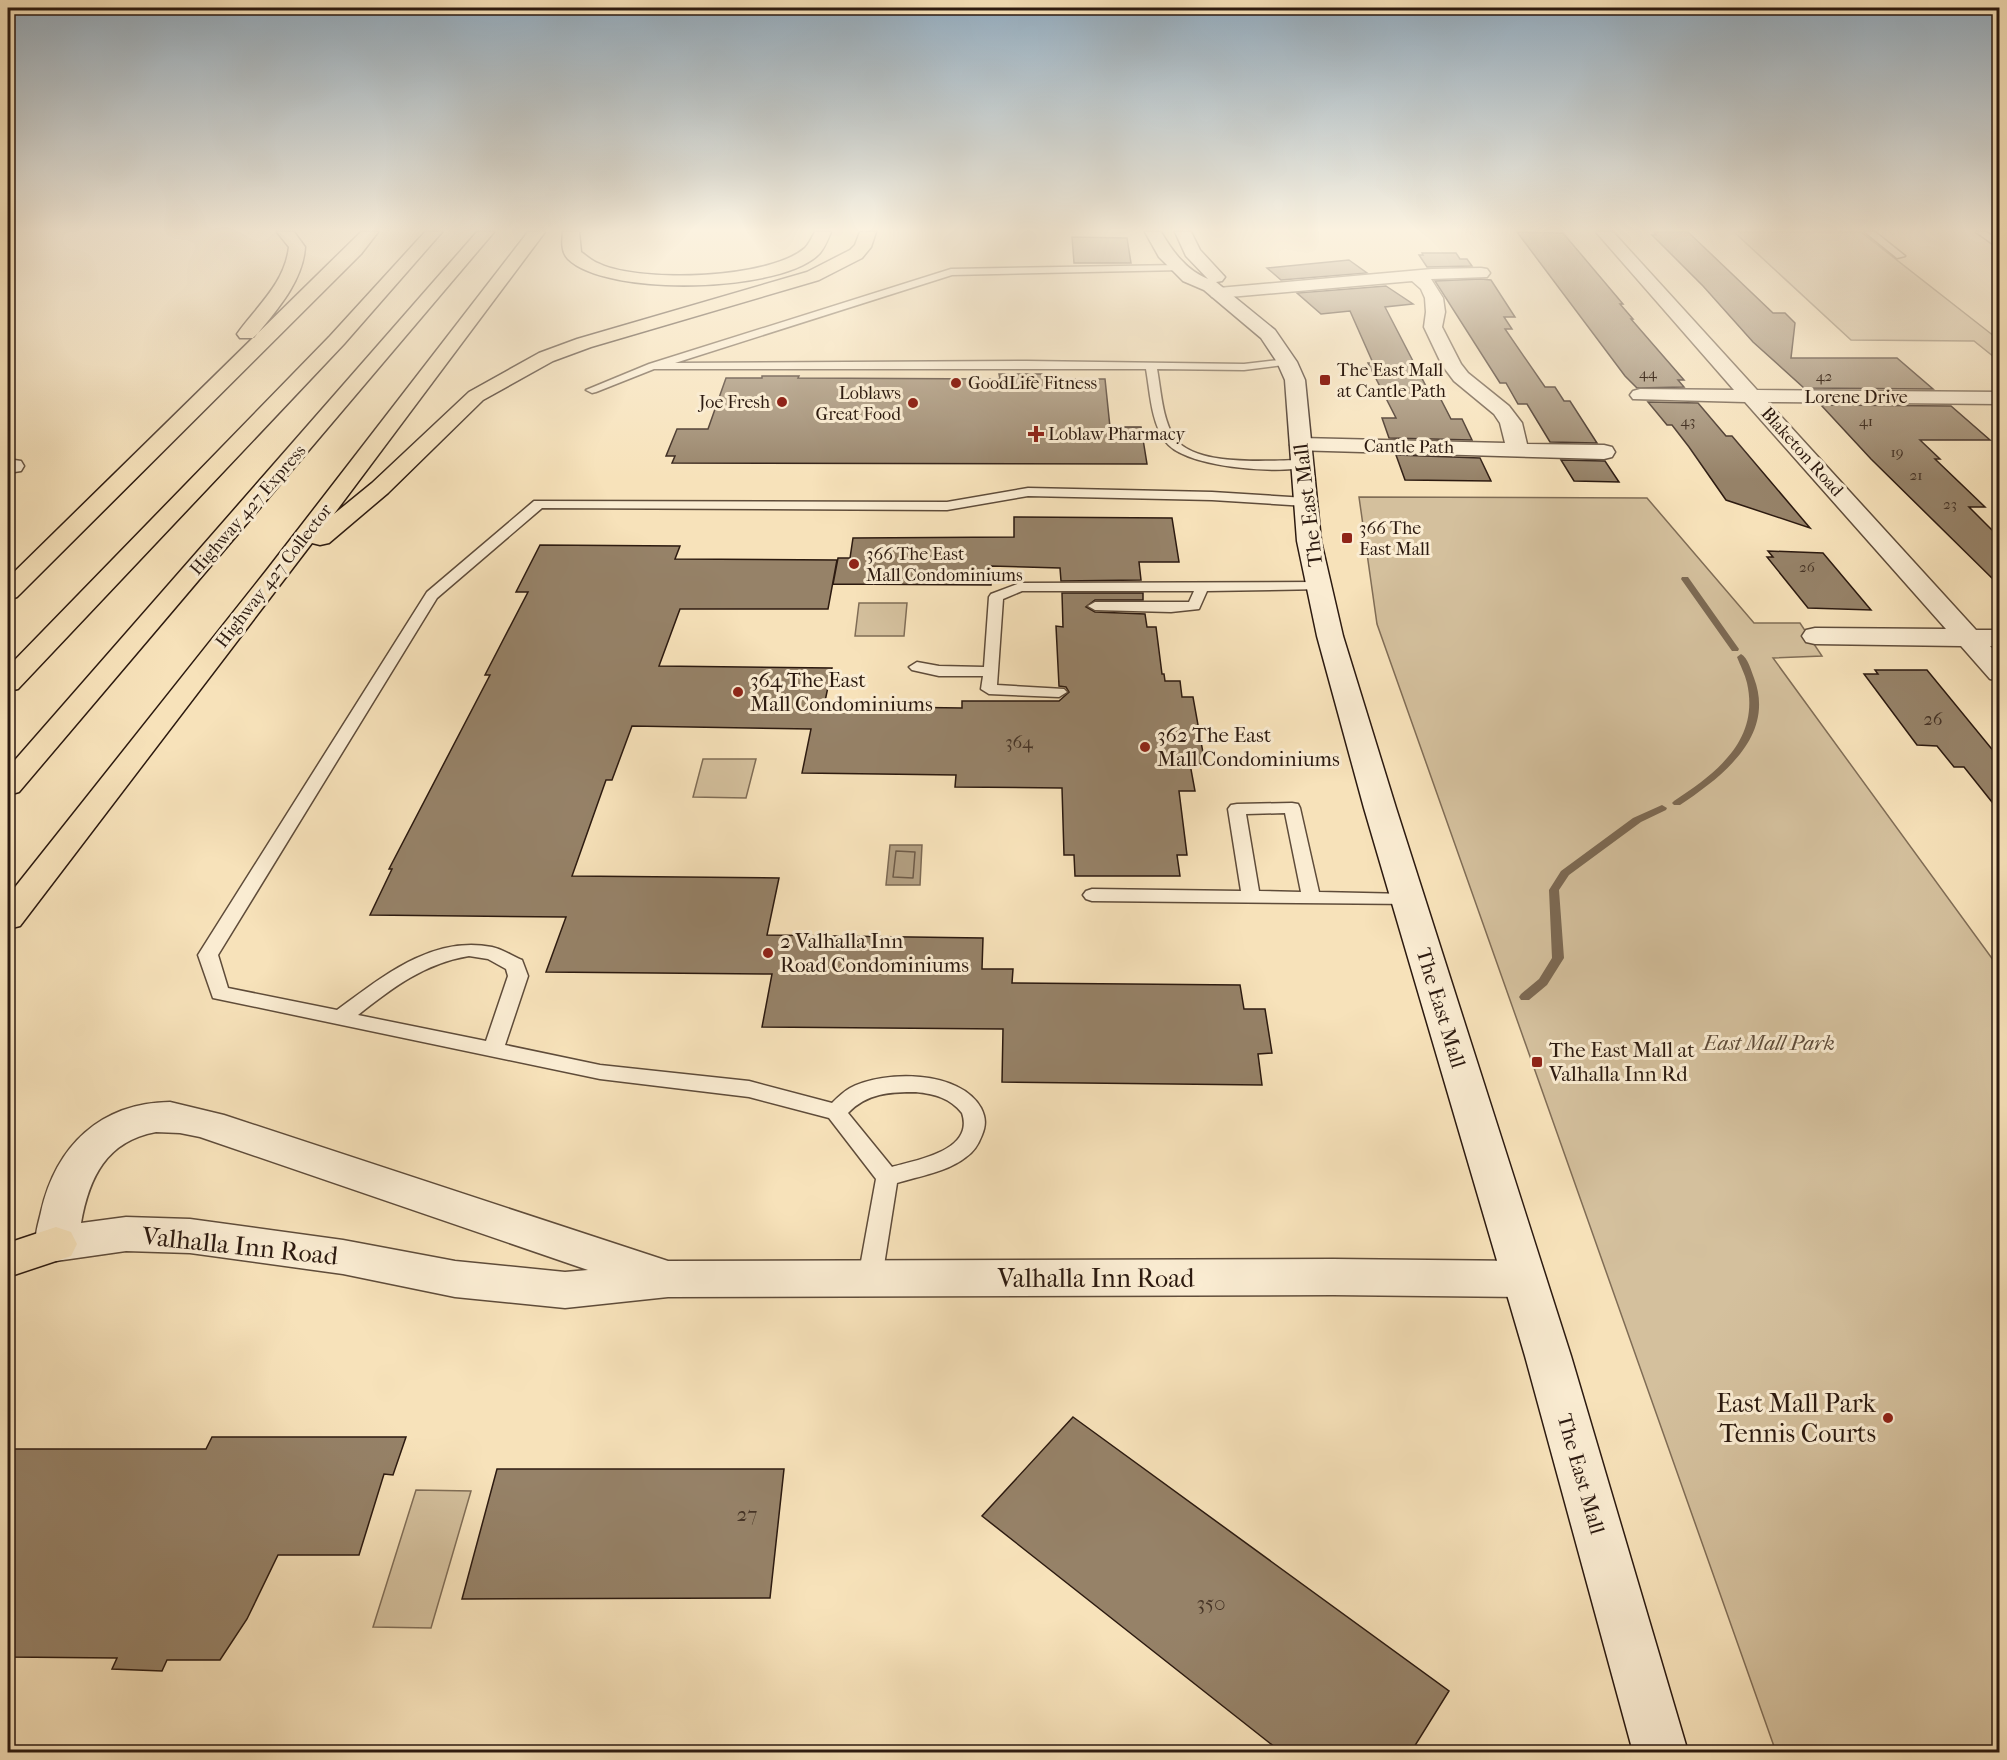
<svg xmlns="http://www.w3.org/2000/svg" width="2007" height="1760" font-family="'IM FELL French Canon',serif">
<style>
.green{fill:#d4c09d;stroke:#806d56;stroke-width:1.5}
.water{fill:#b29e80;stroke:#7c6953;stroke-width:1.5}
.lines{fill:none;stroke-linecap:round;stroke-linejoin:round}
.shore{stroke:#6f5c48;stroke-width:1.5}
.stream{fill:#7c6953;fill-rule:evenodd}
.building{fill:#968268;stroke:#2c1a10;stroke-width:1.5}
.service-casing{stroke:#5f4c3a;stroke-width:3}
.minor-casing{stroke:#5f4c3a;stroke-width:3}
.tertiary-casing{stroke:#5f4c3a;stroke-width:3}
.secondary-casing{stroke:#2c1a10;stroke-width:3}
.motorway-casing{stroke:#2c1a10;stroke-width:3}
.service{fill:#faecd2;fill-rule:evenodd}
.minor{fill:#faecd2;fill-rule:evenodd}
.tertiary{fill:#faecd2;fill-rule:evenodd}
.secondary{fill:#faecd2;fill-rule:evenodd}
.motorway{fill:#f7e2ba;fill-rule:evenodd}
.poi-dot{fill:#8f2418;stroke:#faecd2;stroke-width:2}
.labels{text-anchor:middle;dominant-baseline:central;stroke-width:6;stroke-linejoin:round;paint-order:stroke}
.far-number-label{font-size:15px;fill:#463426}
.far-poi-label{font-size:18px;fill:#2c1a10;stroke:#faecd2;text-anchor:start}
.far-street-label{font-size:18px;fill:#2c1a10;stroke:#faecd2}
.number-label{font-size:18px;fill:#463426}
.street-label{font-size:21px;fill:#2c1a10;stroke:#faecd2}
.poi-label{font-size:21px;fill:#2c1a10;stroke:#faecd2;text-anchor:start}
.park-label{font-size:21px;font-style:italic;fill:#5e4c3a;stroke:#faecd2}
.near-number-label{font-size:21px;fill:#463426}
.near-street-label{font-size:26px;fill:#2c1a10;stroke:#faecd2}
.near-poi-label{font-size:26px;fill:#2c1a10;stroke:#faecd2;text-anchor:end}
</style>
<rect width="100%" height="100%" fill="#f7e2ba"/>
<filter id="stains"><feTurbulence type="fractalNoise" baseFrequency=".00333" numOctaves="4"/><feColorMatrix values="0 0 0 0 .2 0 0 0 0 .09 0 0 0 0 .02 0 0 0 .5 -.17"/></filter>
<radialGradient id="worn" r=".72"><stop offset=".6" stop-color="#630" stop-opacity="0"/><stop offset="1" stop-color="#630" stop-opacity=".3"/></radialGradient>
<path class="green" d="M1734 232H1861L1999 340V361L1974 341 1851 340Z
M1359 497 1647 498 1754 623H1800L1822 656 1773 658 1999 968V1752H1776L1377 624Z
M859 603H907L904 636H855Z
M703 759H756L746 798 693 797Z
M416 1490 471 1491 431 1628 373 1627Z"/>
<path class="water" d="M890 845H922L920 885H886Z"/>
<g class="lines">
<path class="shore" d="M896 851 915 852 913 878 893 877Z"/>
<path class="stream" d="M1682 577H1688L1739 649 1738 651H1732L1681 579Z
M1741 654C1748 658 1751 670 1754 678 1776 736 1722 777 1680 805H1674L1672 803 1674 801C1716 773 1760 741 1747 683 1745 674 1740 665 1737 657Z
M1662 805 1667 808 1666 810 1641 822 1569 875 1559 890 1564 958 1547 985 1529 1000H1521L1519 997 1521 994 1539 979 1552 958 1549 890 1561 871 1633 818Z"/>
</g>
<path class="building" d="M1517 232 1563 233 1623 304H1620L1633 319H1631L1684 380H1678L1684 387 1637 388 1625 376Z
M1654 232H1688L1773 313H1785L1795 323 1791 358H1897L1933 389 1804 388 1753 342 1703 286 1652 235H1656Z
M1072 237 1127 238 1131 263H1074Z
M1422 253H1456L1460 259H1467L1472 266 1427 267 1419 255H1423Z
M1349 260 1367 273 1281 280 1267 268Z
M1481 279 1491 280 1515 317H1504L1512 329H1505L1545 387H1555L1564 401H1570L1597 443 1550 442 1527 404H1518L1506 383H1500L1435 281Z
M1386 286 1413 304 1385 307 1428 390H1436L1451 419H1462L1472 440 1389 438 1382 418H1396L1368 363H1373L1350 311 1321 314 1297 293Z
M999 374H1046L1045 379H1105L1110 427H1141L1147 464 672 463 675 456H666L677 429H708L726 378H762V376H799L798 378 1000 379Z
M1648 402 1698 403 1726 436H1732L1810 528 1726 500 1689 447 1672 425H1667Z
M1821 405 1951 406 1990 440H1920L1940 459H1935L1985 507H1969L2000 538V586L1871 459Z
M1396 455 1480 458 1491 481 1405 480Z
M1561 460 1605 461 1619 482 1574 481Z
M1014 517 1172 518 1179 562H1139L1141 580 1061 581 1060 568 991 566V585L833 584 838 558H850L853 538 1014 537Z
M540 545 680 546 675 559 837 560 828 609H680L659 666 832 668 824 706 962 708V701H1059L1069 692 1066 687 1059 686 1056 626 1063 627 1062 593H1143V600H1095L1086 607 1095 612 1145 614 1147 627H1156L1162 674H1164L1165 681H1180L1182 697H1193L1205 764H1190L1195 791H1179L1187 855H1177L1180 876H1075L1074 855H1064L1062 788 955 787 956 775 802 773 811 729 632 726 612 780H606L572 876 779 878 767 935 983 938 982 969H1013L1012 983 1240 985 1244 1009H1265L1272 1053 1258 1054 1262 1085 1002 1082 1003 1029 762 1027 772 974 546 972 566 917 370 915 392 869H389L490 675H485L528 592H516Z
M1768 551 1823 553 1871 610 1808 608 1767 557H1773Z
M1875 670H1927L2000 759V812L1964 767H1954L1937 746 1917 745 1864 674H1878Z
M1073 1417 1449 1691 1411 1752H1281L982 1516Z
M212 1437H406L393 1475 384 1474 359 1555H278L247 1619 220 1660H167L162 1671 112 1669 117 1658 8 1657V1449H206Z
M497 1469H784L770 1598 462 1599Z"/>
<g class="lines">
<defs>
<path id="service" d="M1865 232H1875L1905 256 1897 258Z
M1976 232H1986L2000 241V249Z
M1179 265 1182 266V270L952 275 675 363 1027 361 1244 364 1287 359 1292 362 1291 364 1244 370 1157 369C1161 390 1162 418 1174 437 1194 468 1271 460 1303 460L1307 461V467C1277 474 1184 468 1165 441 1151 422 1150 391 1146 369H654L596 392 592 393 586 390 649 364 951 269Z
M1028 488 1212 492 1306 498 1312 502 1306 506 1212 500 1028 496 947 510 542 508 437 598 218 955 228 988 337 1010C382 977 432 935 492 947 502 949 512 956 522 960L528 976 505 1045 600 1065 749 1081 832 1103C837 1098 843 1092 850 1088 884 1070 960 1070 981 1108 986 1118 986 1125 982 1135 979 1143 974 1152 966 1157 947 1172 920 1176 897 1183L882 1278 878 1285 870 1288 862 1285 858 1278 876 1179 829 1118 749 1097 600 1079 213 998 198 955 427 592 534 501 947 502ZM469 956 488 959 506 969 508 976 486 1041 358 1015C392 988 425 963 469 956ZM916 1092C935 1094 950 1098 962 1113 975 1151 916 1160 892 1167L848 1113C867 1093 890 1092 916 1092Z
M1319 582 1326 586 1324 589 1207 591 1199 609 1171 612 1095 610 1088 606 1095 602H1189L1194 591H1022L1003 599 997 685 1064 689 1067 692 1059 697 989 694 981 689 983 676H939L912 670 909 667 917 662 939 666 984 667 989 597 991 594 1020 583Z
M1292 803 1298 804 1300 808 1319 892 1408 894 1414 896 1417 900 1414 904 1092 901 1086 899 1083 895 1086 891 1092 889 1241 891 1228 809 1231 805 1237 804ZM1285 813 1301 892 1259 891 1246 814Z"/>
<path id="minor" d="M1596 232H1613L1757 390 2000 392V404L1768 402 1976 630H2000V646H1990L2000 656V681L1990 679 1961 646 1815 644 1806 642 1802 636 1806 630 1815 628 1946 629 1745 402 1633 399 1630 395 1633 391 1640 389 1734 390Z
M1481 268 1487 269 1490 273 1487 277 1431 279 1443 298 1445 312 1442 327 1461 364 1468 373 1509 406 1522 423 1527 444 1604 445 1612 447 1615 452 1612 457 1604 459 1293 450 1290 445 1293 440 1301 438 1505 443 1500 423 1494 414 1454 381 1442 365 1424 327 1426 312 1425 298 1421 289 1412 281 1218 298 1212 297 1209 293 1212 289 1218 288 1432 269Z
M8 459 21 461 24 466 21 471 8 473Z"/>
<path id="tertiary" d="M170 1102 224 1115 668 1261 1333 1259 1524 1261 1539 1266 1546 1279 1539 1292 1524 1297 1333 1295 668 1297 565 1308 455 1297 343 1274 190 1253 126 1251 56 1261 41 1256C32 1239 37 1230 41 1212 56 1146 100 1103 170 1102ZM156 1132 180 1133 200 1137 588 1270 565 1272 455 1261 343 1240 190 1219 126 1217 81 1223C89 1178 106 1141 156 1132Z"/>
<path id="secondary" d="M1145 232H1161C1173 252 1186 270 1208 279L1186 256 1175 232H1191L1200 250 1225 277 1222 281 1216 282 1275 330 1297 362 1305 380 1321 541 1343 636 1396 808 1571 1356 1688 1752H1633L1525 1356 1364 808 1317 636 1297 541 1285 380 1277 362 1261 338 1204 290 1183 281 1159 257Z"/>
<path id="motorway" d="M277 232H294L305 247C303 282 275 312 254 338H240L237 334C257 306 285 283 289 247Z
M361 232H378L361 254 17 597 8 600V578Z
M425 232H442L344 344 18 689 8 691V667L330 336Z
M477 232H494L19 792 8 795V768Z
M528 232H545L334 514 372 483 469 392 539 353 577 339 807 272 850 250 855 245 860 232H876L871 247 862 258 819 280 591 347 553 361 483 400 388 493 329 543 320 545 312 543 20 926 8 929V896L266 571Z
M563 232H579L581 252C587 256 593 262 600 264 642 283 769 279 805 248 809 244 812 237 815 232H831C828 239 825 247 820 253 784 293 606 297 568 259 561 252 562 241 563 232Z
M56 1227 71 1232 77 1244 71 1256 8 1277V1243Z"/>
</defs>
<use href="#service" class="service-casing"/>
<use href="#minor" class="minor-casing"/>
<use href="#tertiary" class="tertiary-casing"/>
<use href="#secondary" class="secondary-casing"/>
<use href="#motorway" class="motorway-casing"/>
<use href="#service" class="service"/>
<use href="#minor" class="minor"/>
<use href="#tertiary" class="tertiary"/>
<use href="#secondary" class="secondary"/>
<use href="#motorway" class="motorway"/>
</g>
<linearGradient id="sky" x2="0" y2="1"><stop stop-color="#92abbe"/><stop offset="0.48" stop-color="#fbf2e0"/><stop offset="1" stop-color="#fbf2e0" stop-opacity="0"/></linearGradient>
<rect width="2007" height="479" fill="url(#sky)"/>
<g class="poi-dot">
<rect x="1319" y="374" width="12" height="12" rx="3"/>
<circle cx="956" cy="383" r="6"/>
<circle cx="782" cy="402" r="6"/>
<circle cx="913" cy="403" r="6"/>
<path d="M1033 425h6v6h6v6h-6v6h-6v-6h-6v-6h6z"/>
<rect x="1341" y="532" width="12" height="12" rx="3"/>
<circle cx="854" cy="564" r="6"/>
<circle cx="738" cy="692" r="6"/>
<circle cx="1145" cy="747" r="6"/>
<circle cx="768" cy="953" r="6"/>
<rect x="1531" y="1056" width="12" height="12" rx="3"/>
<circle cx="1888" cy="1418" r="6"/>
</g>
<g class="labels">
<g class="far-number-label">
<text x="1648" y="373">44</text>
<text x="1824" y="376">42</text>
<text x="1688" y="421">43</text>
<text x="1866" y="421">41</text>
<text x="1897" y="452">19</text>
<text x="1916" y="475">21</text>
<text x="1950" y="504">23</text>
<text x="1807" y="567">26</text>
</g>
<g class="far-poi-label">
<text x="1337" y="370">The East Mall<tspan x="1337" dy="21">at Cantle Path</tspan></text>
<text x="968" y="383">GoodLife Fitness</text>
<text x="901" y="393" text-anchor="end">Loblaws<tspan x="901" dy="21">Great Food</tspan></text>
<text x="770" y="402" text-anchor="end">Joe Fresh</text>
<text x="1048" y="434">Loblaw Pharmacy</text>
<text x="1359" y="528">366 The<tspan x="1359" dy="21">East Mall</tspan></text>
<text x="866" y="554">366 The East<tspan x="866" dy="21">Mall Condominiums</tspan></text>
</g>
<g class="far-street-label">
<text x="1856" y="397">Lorene Drive</text>
<text transform="translate(1409 447) rotate(1)">Cantle Path</text>
<text transform="translate(1802 452) rotate(48)">Blaketon Road</text>
<text transform="translate(248 510) rotate(-49)">Highway 427 Express</text>
<text transform="translate(274 576) rotate(-52)">Highway 427 Collector</text>
</g>
<g class="number-label">
<text x="1933" y="719">26</text>
<text x="1019" y="742">364</text>
</g>
<g class="street-label">
<text transform="translate(1308 505) rotate(-97)">The East Mall</text>
<text transform="translate(1441 1008) rotate(73)">The East Mall</text>
<text transform="translate(1581 1474) rotate(74)">The East Mall</text>
</g>
<g class="poi-label">
<text x="750" y="680">364 The East<tspan x="750" dy="24">Mall Condominiums</tspan></text>
<text x="1157" y="735">362 The East<tspan x="1157" dy="24">Mall Condominiums</tspan></text>
<text x="780" y="941">2 Valhalla Inn<tspan x="780" dy="24">Road Condominiums</tspan></text>
<text x="1549" y="1050">The East Mall at<tspan x="1549" dy="24">Valhalla Inn Rd</tspan></text>
</g>
<g class="park-label">
<text x="1769" y="1043">East Mall Park</text>
</g>
<g class="near-number-label">
<text x="747" y="1514">27</text>
<text x="1211" y="1603">350</text>
</g>
<g class="near-street-label">
<text transform="translate(240 1246) rotate(6)">Valhalla Inn Road</text>
<text x="1096" y="1278">Valhalla Inn Road</text>
</g>
<g class="near-poi-label">
<text x="1876" y="1403">East Mall Park<tspan x="1876" dy="30">Tennis Courts</tspan></text>
</g>
</g>
<rect width="2007" height="1760" fill="none" stroke="#f7e2ba" stroke-width="30"/>
<rect x="9" y="9" width="1989" height="1742" fill="none" stroke="#2c1a10" stroke-width="3"/>
<rect x="15" y="15" width="1977" height="1730" fill="none" stroke="#2c1a10" stroke-width="1.5"/>
<rect width="100%" height="100%" filter="url(#stains)"/>
<rect width="100%" height="100%" fill="url(#worn)"/>
</svg>
